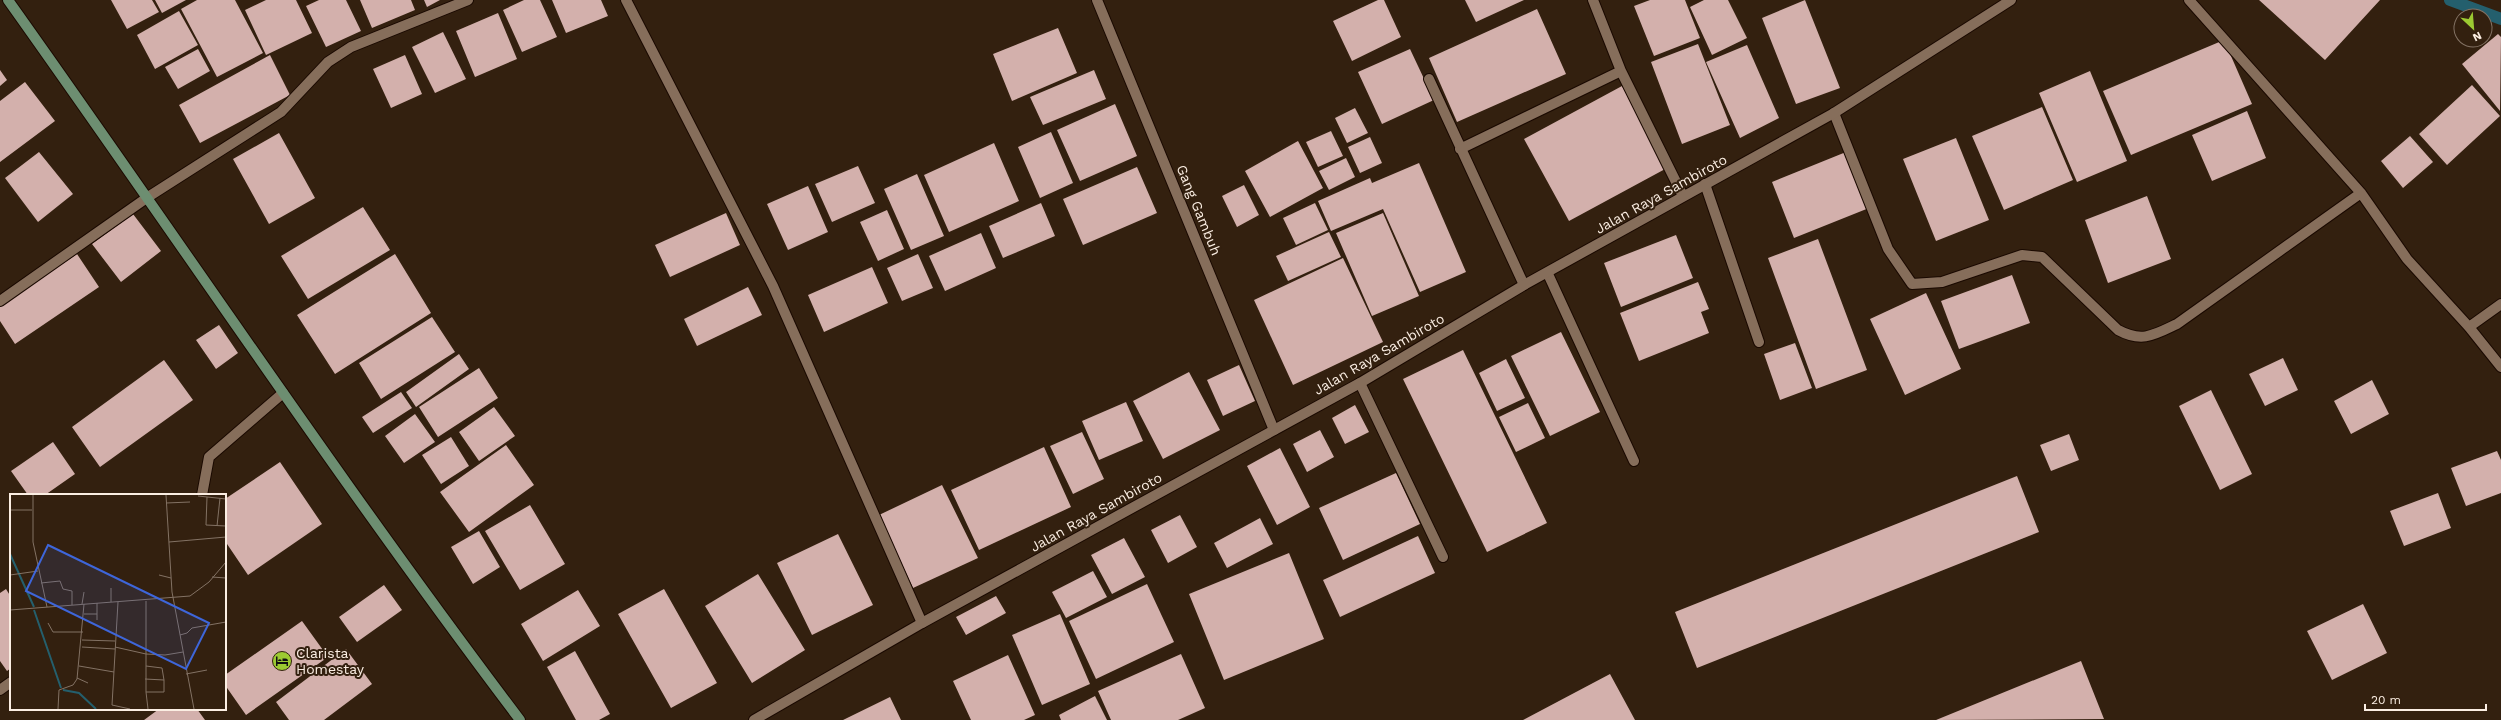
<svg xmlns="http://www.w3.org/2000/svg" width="2501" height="720" font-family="'Work Sans',sans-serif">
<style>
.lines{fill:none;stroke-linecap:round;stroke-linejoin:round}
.stream{stroke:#245f6d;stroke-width:12}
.building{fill:#d3b0ac}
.service-casing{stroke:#1a0900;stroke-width:12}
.minor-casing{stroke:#1a0900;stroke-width:12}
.tertiary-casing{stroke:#1a0900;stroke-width:12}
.secondary-casing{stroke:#1a0900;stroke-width:12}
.service{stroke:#866e5b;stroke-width:10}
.minor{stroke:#866e5b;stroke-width:10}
.tertiary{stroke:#866e5b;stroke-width:10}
.secondary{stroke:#6d8e71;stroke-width:10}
.labels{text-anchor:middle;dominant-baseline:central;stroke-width:4;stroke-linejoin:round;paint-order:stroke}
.street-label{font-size:14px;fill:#fbeee3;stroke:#33200f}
.poi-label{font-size:14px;fill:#fbeee3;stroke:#33200f;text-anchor:start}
.inset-river{fill:none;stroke:#245f6d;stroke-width:2}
.inset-road{fill:none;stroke:#837264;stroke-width:1}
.view{fill:#3e66da;fill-opacity:0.15;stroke:#3e66da;stroke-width:2}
.inset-edge{fill:none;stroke:#fbeee3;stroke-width:2}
</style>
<rect width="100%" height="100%" fill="#33200f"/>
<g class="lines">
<path class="stream" d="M2450 0 2501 19"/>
</g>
<path class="building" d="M111 0H152L159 12 127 29Z
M155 0H186L162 13Z
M197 0H235L263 53 217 77 181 9Z
M266 0H296L312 33 266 55 245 10Z
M319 0H346L361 31 326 47 306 6Z
M360 0H411L415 10 372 28Z
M424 0H440L427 7Z
M524 0H540L557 37 522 52 503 10Z
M552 0H601L608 16 566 33Z
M1378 0H1384L1401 37 1352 61 1333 21Z
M1465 0H1524L1476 22Z
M1650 0H1685L1700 38 1654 56 1634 6Z
M1704 0H1728L1747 38 1712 55 1690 7Z
M1805 0 1840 88 1796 104 1762 18Z
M2259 0H2380L2325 60Z
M1537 9 1566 74 1457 122 1429 58Z
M179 11 198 45 155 69 137 35Z
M498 13 517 59 475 77 456 31Z
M1058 28 1077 73 1012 101 993 54Z
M443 32 466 79 435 93 412 47Z
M2498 34 2501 37 2500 111 2462 64Z
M2224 40 2252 104 2131 155 2103 91Z
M1698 44 1730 125 1682 144 1651 62Z
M1747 45 1779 118 1740 138 1706 62Z
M198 49 210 71 178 89 165 67Z
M1410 49 1434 100 1382 124 1358 72Z
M270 55 290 95 200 143 179 105Z
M405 55 422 94 391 108 373 69Z
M0 70 7 80 0 86Z
M1094 70 1106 99 1043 125 1030 97Z
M2090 71 2127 161 2077 182 2039 93Z
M25 82 55 121 0 162V101Z
M2472 85 2500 116 2447 165 2419 134Z
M1622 86 1667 168 1569 221 1524 139Z
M1115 104 1137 156 1080 181 1057 130Z
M2042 107 2073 180 2004 210 1972 136Z
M1355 108 1368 133 1347 143 1335 118Z
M2247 111 2266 158 2212 181 2192 135Z
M1331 131 1343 156 1318 167 1306 142Z
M1051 132 1073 183 1040 198 1018 147Z
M279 133 315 198 269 224 233 159Z
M2410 136 2433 162 2403 188 2381 161Z
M1370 137 1382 163 1360 173 1348 147Z
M1956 138 1989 220 1936 241 1903 159Z
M1298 141 1323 188 1270 217 1245 171Z
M994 143 1019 201 949 232 924 175Z
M39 152 73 194 38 222 5 178Z
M1846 152 1869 208 1794 238 1772 182Z
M1346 158 1355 177 1329 190 1319 171Z
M1419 163 1466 272 1420 292 1383 209 1331 231 1318 201 1370 178 1372 183Z
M858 166 875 203 832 222 815 184Z
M1137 167 1157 213 1083 245 1063 199Z
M917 174 944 236 911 250 884 189Z
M1244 185 1259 215 1237 227 1222 196Z
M808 186 828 232 788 250 767 204Z
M2147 196 2171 259 2108 283 2085 220Z
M1041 203 1055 236 1003 258 989 226Z
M1315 203 1328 230 1296 245 1283 218Z
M363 207 390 250 308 299 281 256Z
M887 210 904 249 878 261 860 222Z
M726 213 740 245 670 277 655 245Z
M1383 213 1419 296 1372 316 1336 233Z
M133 214 161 251 121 282 92 244Z
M1329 232 1341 257 1288 281 1276 256Z
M981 233 996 268 945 291 929 256Z
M1676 235 1693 278 1621 307 1604 263Z
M1818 239 1867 370 1816 389 1768 258Z
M77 254 99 287 15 344 0 321V306Z
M395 254 431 313 335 374 297 315Z
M918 254 933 288 902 301 887 268Z
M1343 258 1383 342 1293 385 1254 300Z
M872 267 888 303 824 332 808 295Z
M2012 275 2030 323 1959 349 1941 301Z
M1698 282 1709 309 1701 312 1709 333 1639 361 1620 313Z
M748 287 762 315 697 346 684 319Z
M1926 293 1961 369 1905 395 1870 319Z
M432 317 455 352 381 399 359 363Z
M219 325 238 353 216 369 196 340Z
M1561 332 1600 412 1550 436 1511 356Z
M1795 343 1812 388 1780 400 1764 354Z
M1463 350 1547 523 1487 552 1403 379Z
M459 354 469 369 416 407 406 392Z
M2283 358 2298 390 2265 406 2249 374Z
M1506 359 1525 398 1497 411 1479 373Z
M164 360 193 400 100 467 72 427Z
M1239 365 1255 401 1223 416 1207 380Z
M479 368 498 398 438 437 419 407Z
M1189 372 1220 430 1163 459 1133 401Z
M2372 380 2389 414 2351 434 2334 401Z
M2211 390 2252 474 2220 490 2179 406Z
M401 392 412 408 373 433 362 417Z
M1126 402 1143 441 1099 460 1082 421Z
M1528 403 1545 438 1516 452 1499 417Z
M1355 405 1369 432 1345 444 1332 418Z
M494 407 515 436 479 461 459 432Z
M415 414 435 442 404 463 385 436Z
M1320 430 1334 457 1307 472 1293 444Z
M1082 432 1104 479 1073 494 1050 446Z
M2069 434 2079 460 2051 471 2040 445Z
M451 437 469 466 441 484 422 455Z
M53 442 75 474 45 495H28L11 471Z
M506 445 534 485 469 532 440 492Z
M1044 447 1071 507 979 550 951 490Z
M1280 448 1310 507 1277 525 1247 466Z
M2497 451 2501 460V493L2466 506 2451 468Z
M280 462 322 524 248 575 225 541V499Z
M1396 473 1420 524 1343 560 1319 508Z
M2017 476 2039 532 1697 668 1675 612Z
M942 485 978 558 913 588 879 515Z
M2438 493 2451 528 2404 546 2390 511Z
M530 505 565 564 520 590 485 531Z
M1180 515 1197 547 1168 563 1151 530Z
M1260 518 1273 544 1227 568 1214 543Z
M479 531 500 567 473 584 451 547Z
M838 534 873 605 812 635 777 563Z
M1418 536 1435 573 1340 617 1323 580Z
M1124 538 1145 577 1112 594 1091 555Z
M1289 553 1324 639 1224 680 1189 594Z
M1093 571 1107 597 1066 618 1052 592Z
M758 574 805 650 752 683 705 606Z
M1147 584 1174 642 1096 679 1069 621Z
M384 585 402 610 357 642 339 617Z
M6 589 11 597V668L7 671 0 661V593Z
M664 589 717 683 671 708 618 614Z
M578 590 600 626 543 661 521 624Z
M996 596 1006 613 966 635 956 617Z
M2363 604 2387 653 2332 680 2307 631Z
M1060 614 1090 684 1042 705 1012 635Z
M302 621 328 657 246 715 225 685V675Z
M346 649 372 684 324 720H289L276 702Z
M575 651 610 714 599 720H576L547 667Z
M1181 654 1205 708 1178 720H1111L1098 691Z
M1008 655 1035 715 1024 720H971L953 681Z
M2081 661 2104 719 1936 720Z
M1610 674 1635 720H1523Z
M1095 696 1107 720H1061L1059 715Z
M890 697 901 720H843Z
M159 709H197L205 720H144Z"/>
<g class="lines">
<defs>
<path id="service" d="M1548 274 1634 461
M0 301 148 197"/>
<path id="minor" d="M626 0 773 286 922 623
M1097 0 1274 430
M1593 0 1621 71 1683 196
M2189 0 2361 193 2407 259 2469 327 2501 367
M1429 79 1524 285
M1834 113 1888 249 1912 284 1942 282 2022 255 2042 257 2118 330C2142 343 2154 335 2177 324L2361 193
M1460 149 1621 71
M1705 184 1759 342
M148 197 281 112 328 62 351 47 468 0
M2469 327 2501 304
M1360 383 1443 557
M202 495 209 457 283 393
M0 690 11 682"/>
<path id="tertiary" d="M754 720 922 623 1360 383 1524 285 1834 113 2011 0"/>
<path id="secondary" d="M8 0C179 240 342 485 520 720"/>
</defs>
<use href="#service" class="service-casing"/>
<use href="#minor" class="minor-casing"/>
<use href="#tertiary" class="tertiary-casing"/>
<use href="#secondary" class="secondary-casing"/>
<use href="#service" class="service"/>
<use href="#minor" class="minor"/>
<use href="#tertiary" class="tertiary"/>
<use href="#secondary" class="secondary"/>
</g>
<defs>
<symbol id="hotel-disc" viewBox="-11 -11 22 22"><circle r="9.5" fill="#9cca32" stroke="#33200f"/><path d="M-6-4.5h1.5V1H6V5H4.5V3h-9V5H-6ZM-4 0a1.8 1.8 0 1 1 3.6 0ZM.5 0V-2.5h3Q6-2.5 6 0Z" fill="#111"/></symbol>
</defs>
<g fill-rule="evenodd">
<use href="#hotel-disc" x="271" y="650" width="22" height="22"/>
</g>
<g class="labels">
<g class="street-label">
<text transform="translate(1661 194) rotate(-29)">Jalan Raya Sambiroto</text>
<text transform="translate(1199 210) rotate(68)">Gang Gambuh</text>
<text transform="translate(1379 354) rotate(-30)">Jalan Raya Sambiroto</text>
<text transform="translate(1096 512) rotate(-29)">Jalan Raya Sambiroto</text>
</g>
<g class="poi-label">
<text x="296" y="653">Clarista<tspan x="296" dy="16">Homestay</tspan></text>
</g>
</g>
<g transform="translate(10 494)">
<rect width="216" height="216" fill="#33200f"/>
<path class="inset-river" d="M0 60 24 113M24 116 51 194M53 196 69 199 86 215"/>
<path class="inset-road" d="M23 1V48L37 113M156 1 162 98 184 215M188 2 216 5M197 3 196 31 216 32M156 9 180 8M0 16H22M207 32 210 4M159 48 216 43M0 81 28 77M149 81 161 84M202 83 216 84M31 89 50 87 53 95 62 97V111M101 108V94M108 108 102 211 120 215M72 110 74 98M0 116 180 102 199 88 216 68M74 120H87M87 126V109M38 129 43 138H73M170 141 177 139 182 134 216 128M72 146 105 147M72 153 105 155M105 153 136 160 155 161 173 158M69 172 104 178M136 172 152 174 154 186V198H136L138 215M176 180 197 176M67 184 78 189M135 185 154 186M136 198V107M48 215 49 196 63 191 67 185 74 110"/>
<path class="view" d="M38 51 199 129 176 175 16 97Z"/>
<rect width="216" height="216" class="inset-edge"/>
</g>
<g transform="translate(2473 28) rotate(154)"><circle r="19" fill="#33200f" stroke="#837264"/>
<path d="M0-3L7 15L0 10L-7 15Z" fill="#9cca32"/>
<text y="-6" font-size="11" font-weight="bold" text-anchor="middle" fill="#fbeee3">N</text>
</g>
<path d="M2365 704v6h121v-6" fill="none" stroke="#fbeee3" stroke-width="2"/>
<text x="2371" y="704" font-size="12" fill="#fbeee3" stroke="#33200f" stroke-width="3" paint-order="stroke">20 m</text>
</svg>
